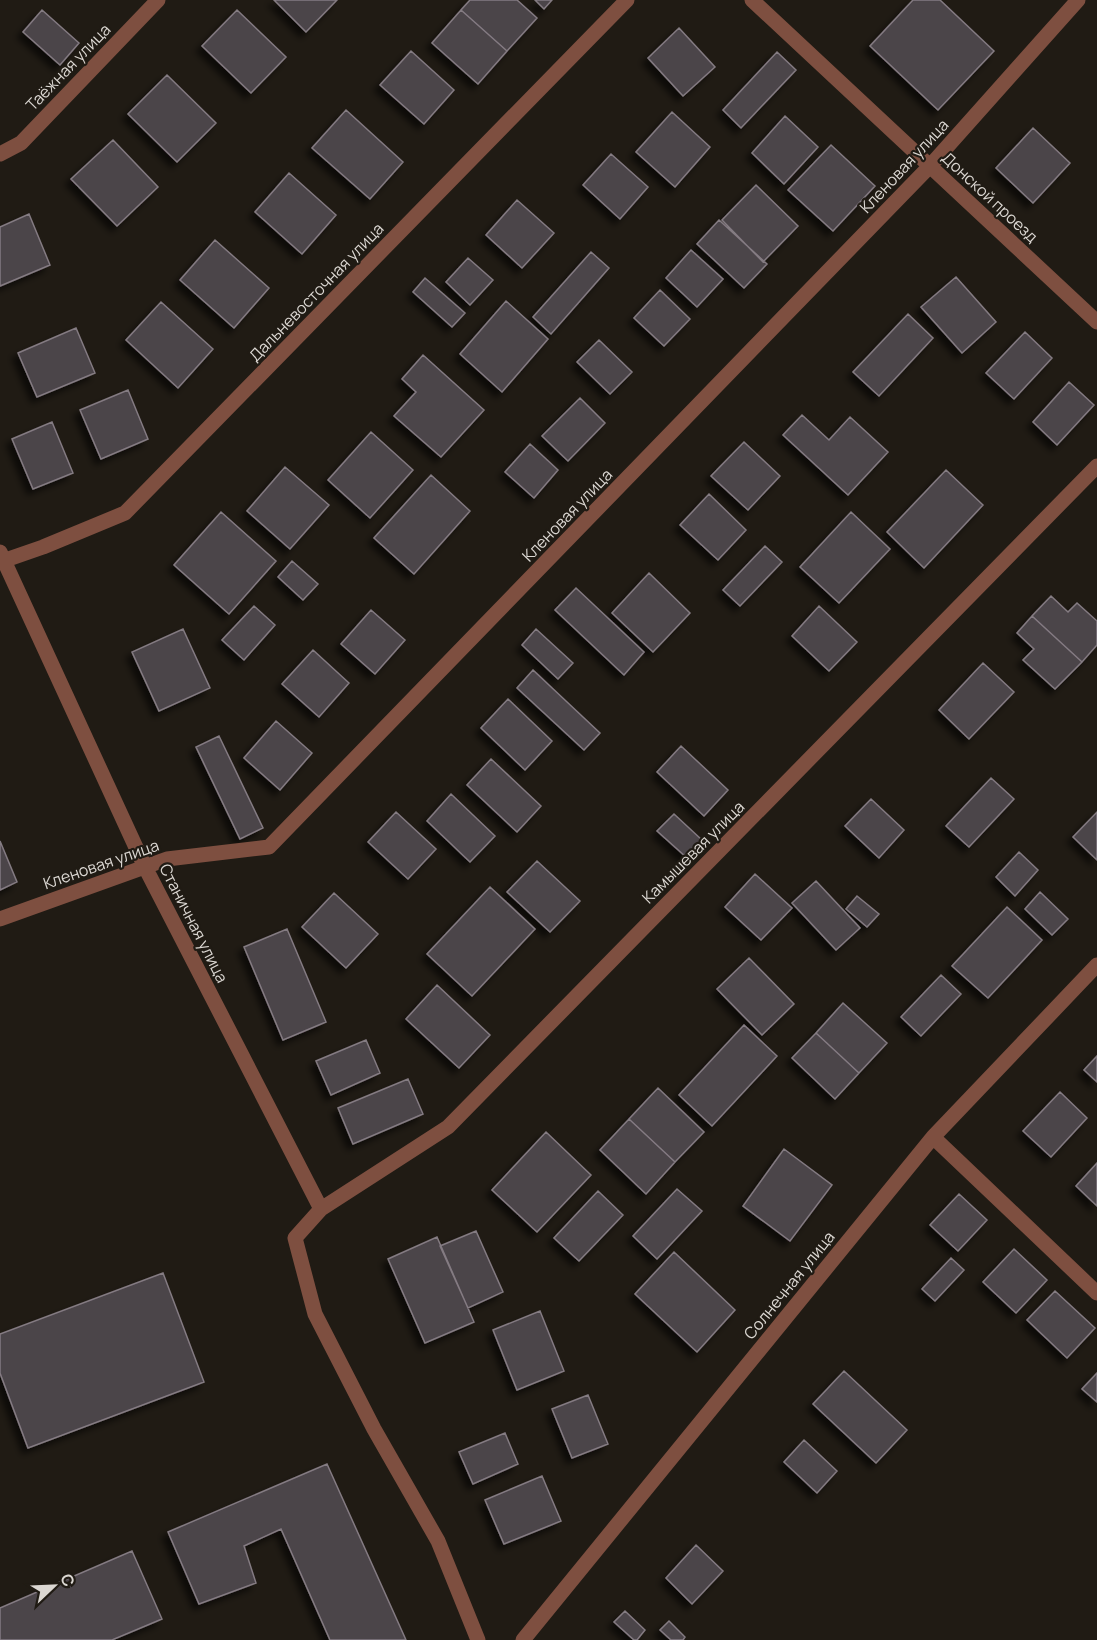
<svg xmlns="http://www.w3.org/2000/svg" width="1097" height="1640" font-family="Manrope,sans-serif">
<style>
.building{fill:#4b444a;stroke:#847b82;stroke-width:1.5;filter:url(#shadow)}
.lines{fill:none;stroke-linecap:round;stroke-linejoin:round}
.minor{stroke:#7e4f40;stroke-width:15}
.labels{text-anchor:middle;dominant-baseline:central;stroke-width:4.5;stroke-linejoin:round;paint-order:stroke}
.street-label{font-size:16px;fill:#dbd7d2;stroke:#201b14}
</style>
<defs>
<filter id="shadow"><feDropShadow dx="-5.5" dy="5.5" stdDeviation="3" flood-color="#0009"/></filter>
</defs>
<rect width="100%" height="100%" fill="#201b14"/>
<path class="building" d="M274 0H337L306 32Z
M470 0H517L537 18 507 51 461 10Z
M535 0H552L544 9Z
M913 0H940L994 51 938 110 870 46Z
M42 10 79 43 60 65 23 32Z
M237 10 286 57 251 93 202 46Z
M461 10 507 51 478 84 432 43Z
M679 28 715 67 683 96 648 58Z
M411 51 454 90 424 124 380 85Z
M777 52 796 70 741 128 723 110Z
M167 75 216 123 177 162 128 114Z
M346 110 403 162 370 199 312 148Z
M672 112 710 147 675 187 636 152Z
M785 116 818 147 784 184 752 153Z
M1033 128 1070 163 1033 203 996 168Z
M113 140 158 187 117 226 71 179Z
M831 145 875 186 833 231 788 190Z
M611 154 648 187 620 219 583 185Z
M289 173 336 215 302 254 255 212Z
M756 185 798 226 763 262 722 220Z
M517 200 554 233 522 268 486 235Z
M29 214 50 265 0 286V227Z
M719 220 767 264 744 288 697 244Z
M215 240 269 288 234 328 180 280Z
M691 250 723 279 697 307 666 278Z
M591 252 609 268 551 334 533 317Z
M468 258 493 280 470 305 446 282Z
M956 277 996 322 962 353 921 307Z
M425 278 465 313 452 327 413 292Z
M660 290 690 319 664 346 634 318Z
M506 301 548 339 502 392 460 354Z
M161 302 213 349 178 388 126 340Z
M908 314 933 338 879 396 853 372Z
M76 328 95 373 37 397 18 353Z
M1025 332 1052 358 1014 399 986 373Z
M599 340 632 372 610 394 577 362Z
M423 355 484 410 441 457 394 416 416 392 402 379Z
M1069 382 1094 405 1057 445 1033 422Z
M128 390 148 439 101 459 80 410Z
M580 398 605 423 568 461 542 436Z
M802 415 829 440 850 417 888 452 848 495 783 435Z
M52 422 73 473 33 489 12 439Z
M371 432 413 470 370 518 328 480Z
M744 442 780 476 748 510 711 476Z
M530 444 558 470 534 498 505 472Z
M285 467 329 505 290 549 247 511Z
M946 470 983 505 924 568 887 532Z
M431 475 470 511 414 574 374 538Z
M709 494 746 530 718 560 680 525Z
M221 512 276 561 229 614 174 565Z
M851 512 890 549 839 603 800 567Z
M765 546 782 562 740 606 723 590Z
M292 561 318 584 303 600 278 577Z
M649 573 690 613 653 652 612 613Z
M576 588 644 652 624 675 555 610Z
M1051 596 1068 612 1077 603 1097 621V645L1082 662 1032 616Z
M254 606 275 625 244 660 222 640Z
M819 606 857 642 829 671 792 636Z
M371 610 405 640 375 674 341 644Z
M1032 616 1082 662 1055 689 1023 660 1034 649 1017 633Z
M183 629 210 688 159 711 132 652Z
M536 629 573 663 558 679 522 645Z
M313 650 349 683 319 717 282 684Z
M983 663 1014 692 969 739 939 710Z
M533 670 600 733 584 750 517 688Z
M508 699 552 741 525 770 481 728Z
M276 721 312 753 280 790 244 758Z
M219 736 263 828 240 839 196 747Z
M681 746 728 790 704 816 657 772Z
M491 759 541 806 517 832 467 785Z
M991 778 1014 799 969 847 946 826Z
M451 794 495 836 470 862 427 821Z
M871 799 904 830 879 858 845 826Z
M396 812 436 849 408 879 368 842Z
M1097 812V860L1073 837Z
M674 814 702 840 686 857 657 831Z
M0 841 17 882 0 890Z
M1019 852 1038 870 1015 896 996 877Z
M537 861 580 901 550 932 507 892Z
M755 874 792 908 761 940 725 907Z
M816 881 860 928 836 950 792 903Z
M490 887 535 929 472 996 427 954Z
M1040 892 1068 919 1052 935 1025 909Z
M334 893 378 934 346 968 302 927Z
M857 896 879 914 867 927 846 909Z
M1007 907 1042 940 988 998 952 966Z
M287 929 326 1022 283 1040 244 947Z
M749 958 794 1004 762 1035 717 989Z
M941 975 961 994 921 1036 901 1017Z
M437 985 490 1035 459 1068 406 1019Z
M843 1003 887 1043 859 1073 816 1033Z
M744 1025 777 1056 712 1126 679 1095Z
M816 1033 859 1073 835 1099 792 1058Z
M366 1040 380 1073 331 1095 316 1061Z
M1097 1056V1082L1084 1070Z
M408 1079 423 1114 353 1144 338 1108Z
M658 1088 704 1132 675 1162 629 1119Z
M1060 1092 1087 1118 1051 1157 1023 1131Z
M629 1119 675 1162 646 1194 600 1150Z
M546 1132 591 1175 537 1232 492 1190Z
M784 1149 832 1185 790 1241 743 1206Z
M1097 1163V1206L1076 1186Z
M677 1189 702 1211 657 1259 633 1236Z
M598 1191 623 1215 579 1261 554 1238Z
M959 1194 987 1220 958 1251 930 1225Z
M476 1231 503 1292 468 1308 440 1246Z
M437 1237 474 1322 425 1343 388 1259Z
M1014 1249 1047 1280 1016 1313 983 1282Z
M674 1252 735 1310 697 1352 635 1294Z
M951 1258 964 1270 935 1301 922 1289Z
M163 1273 204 1382 28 1448 0 1373V1334Z
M1055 1291 1095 1328 1067 1358 1027 1320Z
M540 1311 564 1371 517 1390 493 1330Z
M844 1371 907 1430 876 1463 813 1404Z
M1097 1373V1402L1082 1389Z
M588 1395 608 1444 572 1458 552 1409Z
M505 1433 518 1464 473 1484 459 1452Z
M804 1440 837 1471 817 1493 784 1462Z
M327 1464 406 1640H330L281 1529 244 1546 256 1583 199 1604 168 1532Z
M542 1476 561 1521 504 1544 485 1500Z
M696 1545 723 1571 692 1604 666 1578Z
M132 1551 162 1619 112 1640H0V1608Z
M625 1611 645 1630 637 1640H634L614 1622Z
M669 1621 685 1637 683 1640H671L660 1630Z"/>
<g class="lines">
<path class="minor" d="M752 0 1097 322
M0 154 21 143 158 0
M0 552 145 867 321 1209
M0 562 43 547 125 513 627 0
M0 919 167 859 269 847 930 166 1078 0
M933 1137 1097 1293
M478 1640 438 1541 374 1429 315 1314 295 1238 321 1209 448 1127 1097 466
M523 1640 933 1137 1097 965"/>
</g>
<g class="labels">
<g class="street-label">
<text transform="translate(68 67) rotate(-46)">Таёжная улица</text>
<text transform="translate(904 166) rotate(-47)">Кленовая улица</text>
<text transform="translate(990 197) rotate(43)">Донской проезд</text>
<text transform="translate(316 292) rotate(-46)">Дальневосточная улица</text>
<text transform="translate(567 515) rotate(-46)">Кленовая улица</text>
<text transform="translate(693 852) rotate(-45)">Камышевая улица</text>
<text transform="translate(101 864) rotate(-19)">Кленовая улица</text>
<text transform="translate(194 923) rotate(63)">Станичная улица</text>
<text transform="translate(789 1285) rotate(-51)">Солнечная улица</text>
</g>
</g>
<g transform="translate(54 1586) rotate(67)" stroke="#201b14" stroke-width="4.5" paint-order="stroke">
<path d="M0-4.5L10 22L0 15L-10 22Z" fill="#dbd7d2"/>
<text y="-9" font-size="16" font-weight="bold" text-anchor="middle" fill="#dbd7d2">С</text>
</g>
</svg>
